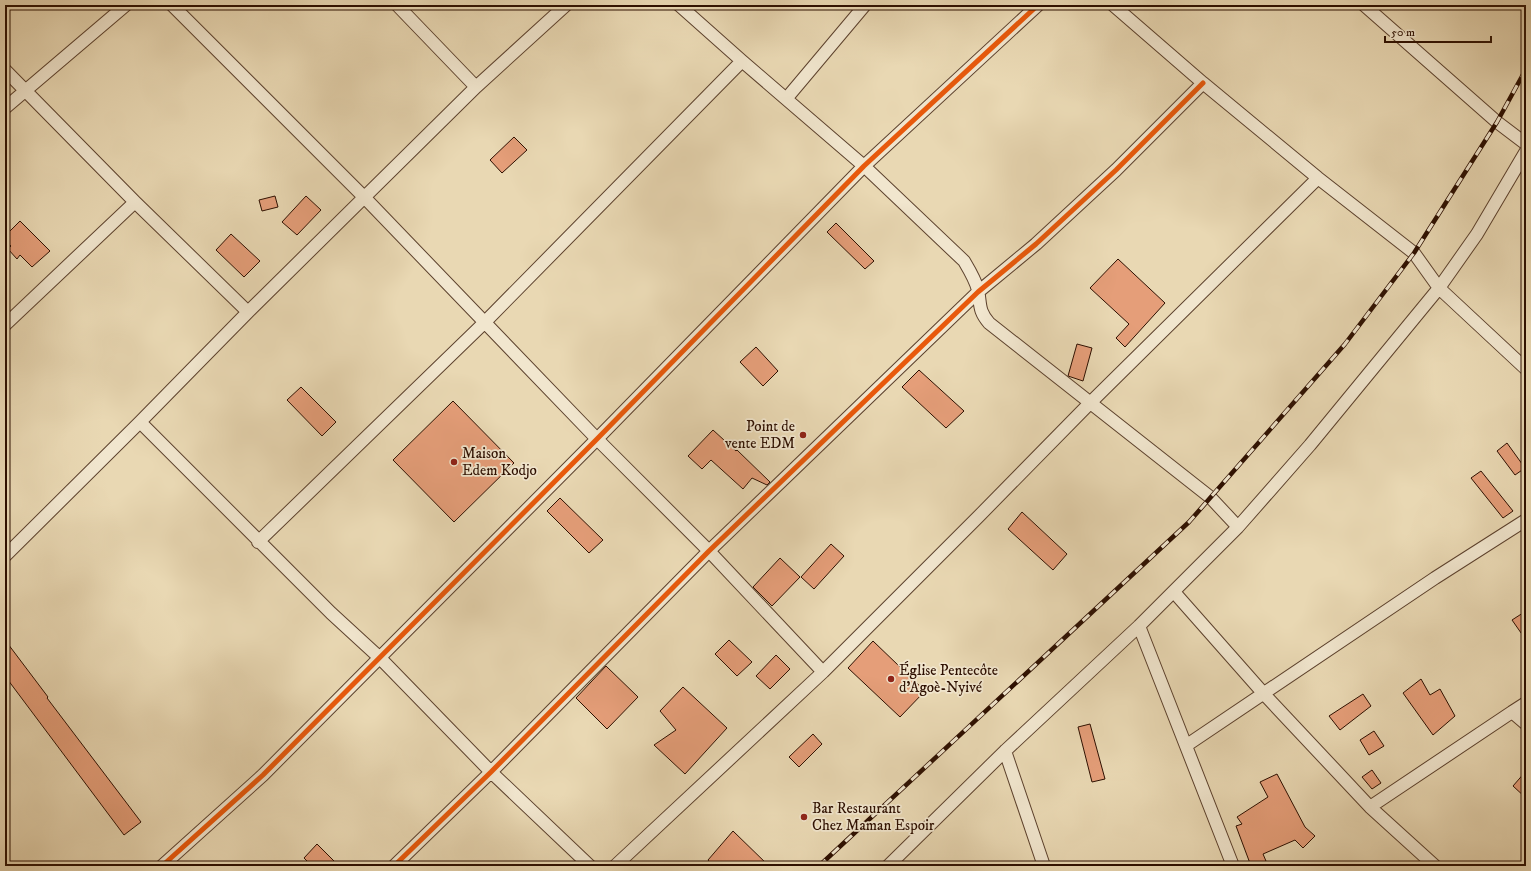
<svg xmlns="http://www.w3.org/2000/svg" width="1531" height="871" font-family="'IM FELL DW Pica',serif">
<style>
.building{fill:#e59e79;stroke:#2d0f00}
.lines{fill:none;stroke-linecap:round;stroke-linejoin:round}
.street-casing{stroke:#5c412d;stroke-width:14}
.street{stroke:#f1e6ce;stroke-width:12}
.rail-casing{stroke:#2d0f00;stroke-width:4.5}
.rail{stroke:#f1e6ce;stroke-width:3;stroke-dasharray:9;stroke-linecap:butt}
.cycleway-casing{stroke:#f1e6ce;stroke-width:8}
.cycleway{stroke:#e8590c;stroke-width:5}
.poi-dot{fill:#8f2418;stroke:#f1e6ce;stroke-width:1.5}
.labels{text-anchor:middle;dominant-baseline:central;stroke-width:3.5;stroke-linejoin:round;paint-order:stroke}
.poi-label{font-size:15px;fill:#2d0f00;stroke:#f1e6ce;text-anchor:start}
</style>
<rect width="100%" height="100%" fill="#e9d8b3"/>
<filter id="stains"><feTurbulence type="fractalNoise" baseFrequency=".005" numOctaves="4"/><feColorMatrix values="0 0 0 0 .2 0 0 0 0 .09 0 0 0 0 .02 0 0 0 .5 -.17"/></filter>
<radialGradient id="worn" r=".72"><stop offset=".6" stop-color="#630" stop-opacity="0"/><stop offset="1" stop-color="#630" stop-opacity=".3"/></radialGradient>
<path class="building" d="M514 137 527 150 502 173 490 160Z
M275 196 278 207 262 211 259 200Z
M306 196 321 210 297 235 282 222Z
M20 221 50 251 32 267 20 255 17 259 8 249 11 246 5 240V236Z
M836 223 874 261 865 269 827 232Z
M231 234 260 261 244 277 216 250Z
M1118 259 1165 303 1125 347 1116 338 1129 324 1090 288Z
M1077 344 1092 348 1083 381 1068 376Z
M756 347 778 371 763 386 740 362Z
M919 370 964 411 946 428 902 387Z
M301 387 336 422 322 436 287 400Z
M453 401 514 463 454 522 393 460Z
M713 430 736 451 737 450 770 482 767 485 752 478 743 489 711 460 702 469 688 456Z
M1507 443 1525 468 1515 475 1497 451Z
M1481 471 1513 511 1503 518 1471 478Z
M560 498 603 540 589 553 547 511Z
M1022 512 1067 554 1053 570 1008 529Z
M831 544 844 556 814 589 801 577Z
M780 558 800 577 772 606 753 587Z
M1526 611V640L1512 620Z
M5 640 48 697 47 698 141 822 124 835 5 676Z
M729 640 752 662 737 676 715 654Z
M873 641 925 691 900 717 848 668Z
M776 655 790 669 770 689 756 676Z
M606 666 638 697 607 729 576 698Z
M1421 679 1430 695 1440 689 1455 716 1433 735 1403 693Z
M683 687 727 728 685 774 654 745 676 730 660 711Z
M1363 694 1371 706 1340 730 1329 716Z
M1090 724 1105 779 1092 782 1078 727Z
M1374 731 1384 746 1369 755 1360 740Z
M813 734 822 744 799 767 789 757Z
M1372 770 1381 783 1372 789 1362 777Z
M1526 771V798L1513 786Z
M1277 774 1305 827 1315 836 1303 848 1295 840 1263 854 1266 861 1251 866 1236 826 1242 824 1237 817 1268 797 1260 782Z
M733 831 769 866H713L708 860Z
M317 844 339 866H312L304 858Z"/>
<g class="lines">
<defs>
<path id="street" d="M172 5 365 198 597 439 709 551 823 672
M397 5 476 87
M679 5 742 61 864 166 964 261C970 271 975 279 978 290 981 305 978 310 989 323L1210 497 1238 527
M1113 5 1203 83 1318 178 1414 253 1439 288 1526 369
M1364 5 1497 122 1526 144
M5 70 135 202 248 312
M786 99 865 5
M5 108 126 5
M5 325 135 202
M140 422 331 613 380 658 491 772 590 866
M258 542 484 323 742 61
M5 556 140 422 248 312 476 87 566 5
M1174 592 1264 694 1370 807 1435 866
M1139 626 1233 866
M1512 712 1526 703
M1187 745 1435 578 1526 520
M1005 751 1044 866
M1370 807 1512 712 1526 724
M162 866 263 775 597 439 864 166 1038 5
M394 866 491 772 709 551 978 292 1036 244 1116 170 1203 83
M615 866 823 672 979 516 1090 403 1318 178
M888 866 1005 751 1139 626 1238 527 1310 445 1439 288 1477 234 1526 151"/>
</defs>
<use href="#street" class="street-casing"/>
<use href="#street" class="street"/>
<defs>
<path id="rail" d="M819 866 1189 522 1345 344 1414 253 1497 122 1526 69"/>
</defs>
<use href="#rail" class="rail-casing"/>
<use href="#rail" class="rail"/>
<defs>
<path id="cycleway" d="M162 866 263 775 597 439 864 166 1038 5
M394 866 491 772 709 551 978 292 1036 244 1116 170 1203 83"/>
</defs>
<use href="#cycleway" class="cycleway-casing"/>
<use href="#cycleway" class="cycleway"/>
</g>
<g class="poi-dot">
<circle cx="803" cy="435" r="4"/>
<circle cx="454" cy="462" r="4"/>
<circle cx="891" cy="679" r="4"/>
<circle cx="804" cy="817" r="4"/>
</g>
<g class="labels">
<g class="poi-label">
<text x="795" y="426" text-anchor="end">Point de<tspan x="795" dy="17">vente EDM</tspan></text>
<text x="462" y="453">Maison<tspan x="462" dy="17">Edem Kodjo</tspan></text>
<text x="899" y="670">Église Pentecôte<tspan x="899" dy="17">d'Agoè-Nyivé</tspan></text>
<text x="812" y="808">Bar Restaurant<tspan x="812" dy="17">Chez Maman Espoir</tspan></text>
</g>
</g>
<rect width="1531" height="871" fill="none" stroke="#e9d8b3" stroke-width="20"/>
<rect x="6" y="6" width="1519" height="859" fill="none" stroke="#2d0f00" stroke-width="2"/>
<rect x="10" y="10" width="1511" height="851" fill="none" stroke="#2d0f00"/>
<path d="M1385 36v6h106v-6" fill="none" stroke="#2d0f00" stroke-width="2"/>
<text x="1391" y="36" font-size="12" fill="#2d0f00" stroke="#f1e6ce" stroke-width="3" paint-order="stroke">50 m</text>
<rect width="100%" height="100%" filter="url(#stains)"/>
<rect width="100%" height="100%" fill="url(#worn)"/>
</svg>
